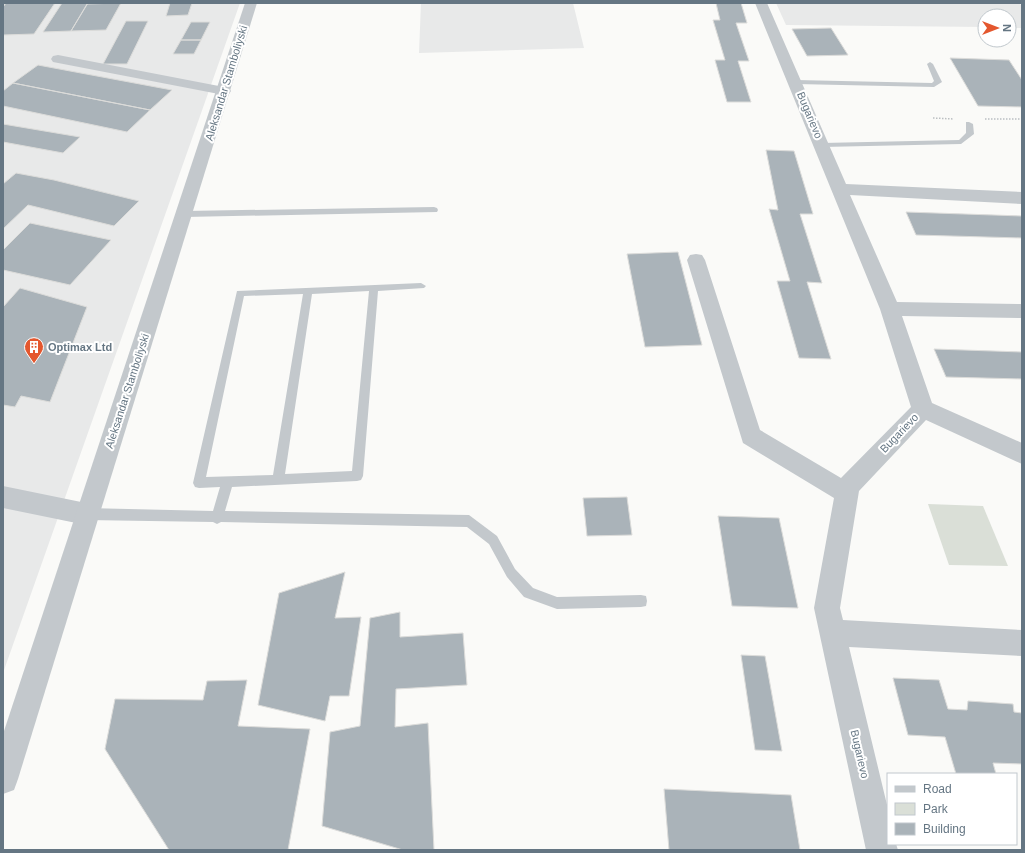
<svg xmlns="http://www.w3.org/2000/svg" width="1025" height="853" font-family="Helvetica,sans-serif">
<style>
.built{fill:#e8e9e9}
.green{fill:#dadfd7}
.building{fill:#aab3b9;stroke:#dcdcda}
.lines{fill:none;stroke-linecap:round;stroke-linejoin:round}
.path{stroke:#bbbfc2;stroke-width:1.5;stroke-dasharray:1.5 1.5;stroke-linecap:butt}
.service{fill:#c3c8cc;fill-rule:evenodd}
.minor{fill:#c3c8cc;fill-rule:evenodd}
.tertiary{fill:#c3c8cc;fill-rule:evenodd}
.labels{text-anchor:middle;dominant-baseline:central;stroke-width:4;stroke-linejoin:round;paint-order:stroke}
.street-label{font-size:11px;fill:#657683;stroke:#fff}
.poi-label{font-size:11px;font-weight:bold;fill:#657683;stroke:#fff;text-anchor:start}
</style>
<rect width="100%" height="100%" fill="#fafaf8"/>
<path class="built" d="M3 3H240L3 673Z
M421 3H573L584 48 419 53Z
M776 3H1019L1022 6V28H1009V16H985V27L786 25Z"/>
<path class="green" d="M928 504 983 506 1008 566 949 565Z"/>
<path class="building" d="M6 3H55L34 34 3 35V7Z
M62 3H88L71 31 43 32Z
M121 3 106 30 71 31 87 4Z
M170 3H192L188 15 166 16Z
M716 3H741L747 23H736L749 61H738L751 102H727L715 60H725L713 20H720Z
M126 21H148L127 64H103Z
M191 22H210L201 40H181Z
M831 28 848 55 807 56 792 29Z
M181 40H201L194 54H173Z
M950 58 1009 60 1022 80V107L978 106Z
M38 65 172 90 150 110 13 83Z
M13 83 150 110 127 132 3 106V91Z
M3 124 80 137 63 153 3 142Z
M766 150 794 151 813 214H800L822 283 807 282 831 359 799 358 777 281H790L769 209 778 210Z
M16 173 54 180 139 201 114 226 28 205 3 229V184Z
M906 212 1022 216V238L916 235Z
M30 223 111 240 70 285 3 270V250Z
M678 252 702 345 645 347 627 254Z
M20 288 87 307 50 402 21 396 15 407 3 405V307Z
M934 349 1022 352V379L946 377Z
M627 497 632 535 587 536 583 498Z
M718 516 779 518 798 608 732 606Z
M345 572 335 618 361 617 349 696H330L325 721 258 705 279 593Z
M400 612V637L463 633 467 685 396 689 395 727 428 723 434 850H403L322 826 330 732 360 726 370 618Z
M741 655 765 656 782 751 755 750Z
M893 678 939 680 948 709 967 710 968 701 1013 704 1014 712 1022 713V764L993 763 996 774H956L945 737 908 735Z
M247 680 238 726 310 729 288 850H169L105 749 115 699 203 700 207 681Z
M664 789 791 795 800 850H669Z"/>
<g class="lines">
<path class="path" d="M933 118 954 119
M985 119H1022"/>
<path class="service" d="M930 62 933 64 942 82 934 87 796 84 792 82 796 80 932 83 934 81 927 64Z
M966 122H969L973 124 974 134 961 144 822 147 818 145 822 143 959 140 966 133Z
M434 207 437 208 438 210 437 212 185 217 181 214 185 211Z
M421 283 426 286 424 288 378 291 363 476 361 480 357 481 232 487 225 511 469 515 497 536 515 569 533 588 557 597 641 595 646 596 647 601 646 606 641 607 557 609 524 597 507 577 489 544 467 527 221 522 217 524 213 522 86 520 82 518 80 514 82 510 86 508 213 511 220 487 199 488 195 487 193 483 237 291ZM369 291 352 471 285 474 312 294ZM303 294 273 475 206 477 244 296Z"/>
<path class="minor" d="M755 3H767L846 184 1022 192V204L850 195 897 302 1022 304V318L902 316 932 403 1022 443V464L926 420 859 491 840 608 843 620 1022 630V656L849 647 888 809V844H896L898 850H866L814 608 834 498 743 443 687 260 690 255 696 254 702 255 705 260 760 430 841 478 911 407 880 309Z
M58 55 224 87 229 88 231 91 229 94 224 95 53 62 51 59 53 56Z
M3 486 86 503 94 506 98 514 94 522 86 525 3 508Z"/>
<path class="tertiary" d="M245 3H257L18 779 14 790 3 794V734Z"/>
</g>
<defs>
<symbol id="building-pin" viewBox="-11 -11 22 30"><path d="M0 17L-7.5 6A9.5 9.5 0 1 1 7.5 6Z" fill="#e4572e" stroke="#fff"/><path d="M-4-6H4V6H1V3H-1V6H-4ZM-2.5-4.3h1.7v1.8h-1.7ZM.8-4.3h1.7v1.8H.8ZM-2.5-1h1.7V.8h-1.7ZM.8-1h1.7V.8H.8Z" fill="#fff"/></symbol>
</defs>
<g fill-rule="evenodd">
<use href="#building-pin" x="23" y="336" width="22" height="30"/>
</g>
<g class="labels">
<g class="street-label">
<text transform="translate(226 83) rotate(-73)">Aleksandar Stamboliyski</text>
<text transform="translate(810 115) rotate(67)">Bugarievo</text>
<text transform="translate(127 391) rotate(-72)">Aleksandar Stamboliyski</text>
<text transform="translate(899 433) rotate(-46)">Bugarievo</text>
<text transform="translate(860 754) rotate(77)">Bugarievo</text>
</g>
<g class="poi-label">
<text x="48" y="347">Optimax Ltd</text>
</g>
</g>
<rect width="1025" height="853" fill="none" stroke="#657683" stroke-width="8"/>
<rect x="887" y="773" width="130" height="72" fill="#ffffff" stroke="#c1c8cd"/>
<rect x="895" y="786" width="20" height="6" fill="#c3c8cc" stroke="#c1c8cd"/>
<text x="923" y="793" font-size="12" fill="#657683">Road</text>
<rect x="895" y="803" width="20" height="12" fill="#dadfd7" stroke="#c1c8cd"/>
<text x="923" y="813" font-size="12" fill="#657683">Park</text>
<rect x="895" y="823" width="20" height="12" fill="#aab3b9" stroke="#c1c8cd"/>
<text x="923" y="833" font-size="12" fill="#657683">Building</text>
<g transform="translate(997 28) rotate(90)"><circle r="19" fill="#ffffff" stroke="#c1c8cd"/>
<path d="M0-3L7 15L0 10L-7 15Z" fill="#e4572e"/>
<text y="-6" font-size="11" font-weight="bold" text-anchor="middle" fill="#657683">N</text>
</g>
</svg>
